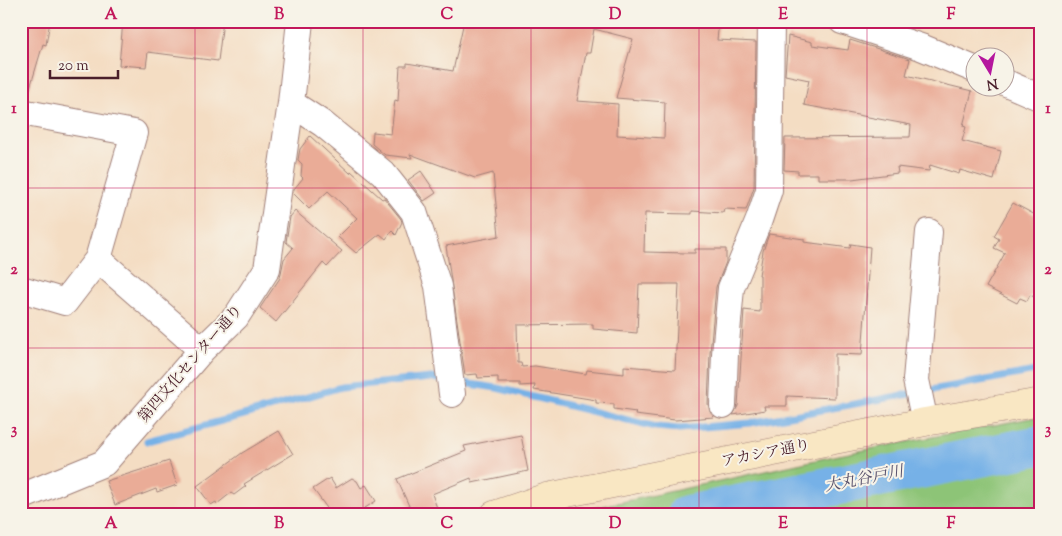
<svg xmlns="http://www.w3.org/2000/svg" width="1062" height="536" font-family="'Sorts Mill Goudy','Noto Serif JP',serif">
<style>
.green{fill:#8dc477;stroke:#6c7251}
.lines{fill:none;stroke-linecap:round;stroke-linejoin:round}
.stream{stroke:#76b1e7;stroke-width:7}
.river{stroke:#76b1e7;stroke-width:40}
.building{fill:#eaac97;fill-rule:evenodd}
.street-casing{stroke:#9f7e77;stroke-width:28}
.secondary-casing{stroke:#9f7e77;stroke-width:29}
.street{stroke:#fff;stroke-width:26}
.secondary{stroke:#f9e7c3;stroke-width:28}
.grid{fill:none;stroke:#c2185b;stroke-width:1;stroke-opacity:0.55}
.labels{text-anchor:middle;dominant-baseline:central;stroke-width:4;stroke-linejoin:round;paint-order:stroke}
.street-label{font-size:15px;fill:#4a1f2b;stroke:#f7f3e8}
.water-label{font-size:16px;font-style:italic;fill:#59526d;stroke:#f7f3e8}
.neatline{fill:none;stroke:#c2185b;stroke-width:2}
.grid-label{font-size:16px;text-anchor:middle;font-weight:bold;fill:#c2185b}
</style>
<rect width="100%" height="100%" fill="#f7f3e8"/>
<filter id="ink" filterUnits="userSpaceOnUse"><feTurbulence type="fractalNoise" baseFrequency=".02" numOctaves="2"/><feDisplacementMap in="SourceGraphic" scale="10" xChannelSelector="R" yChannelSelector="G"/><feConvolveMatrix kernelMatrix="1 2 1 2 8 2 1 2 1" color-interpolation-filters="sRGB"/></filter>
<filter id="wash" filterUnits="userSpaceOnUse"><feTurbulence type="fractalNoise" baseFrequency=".0096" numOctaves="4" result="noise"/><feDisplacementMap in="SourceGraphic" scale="20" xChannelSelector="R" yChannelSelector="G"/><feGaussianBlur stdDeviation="1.12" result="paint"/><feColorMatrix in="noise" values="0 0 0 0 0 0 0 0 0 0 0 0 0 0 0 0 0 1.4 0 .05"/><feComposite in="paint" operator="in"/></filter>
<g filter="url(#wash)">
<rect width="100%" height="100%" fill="#f4ddc3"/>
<path class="green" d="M1041 416V515H562L839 455Z"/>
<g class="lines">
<path class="stream" d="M456 382 497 388 656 427 679 429 750 423 1041 370
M147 441 266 409 341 387 431 378 446 380"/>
<path class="river" d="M687 515 1041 445"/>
</g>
<g id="blocks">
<path class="building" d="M21 21H50L46 45 43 44 27 98 21 97Z
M123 21H223L218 61 148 52 146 67 119 65Z
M464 21H719L717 40 756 42 754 187 746 210 724 209 723 213 692 211V214L645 213 644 252 687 253H695V249H726V262L716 287 710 353 708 404 710 412 714 417 675 420 635 415 636 412 614 409V404L596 403V400L534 390 535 385 520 386V383H498V377L478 378 477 374 465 375 446 246 499 236 493 173 475 178 410 154 412 158 385 155 372 144 373 132 391 134 395 100 398 101 400 66H407V63L453 71ZM594 29 633 39 616 98 665 102 664 138 617 135 618 104 577 101 586 53H590ZM639 284H679L675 370 624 366V374L587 370 586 374 535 366 522 367 521 363H518L517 325 593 324V329L637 333Z
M788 36 812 42V45L848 50 850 40 910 59 906 75 972 91 963 126 966 127 962 141 1001 151 994 180 960 170 959 174 930 165 929 171 897 167 898 173 852 179H818V174H798V171L784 170 785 138 910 137 911 125 804 105 809 80 785 75Z
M310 136 350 173 351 171 382 199 384 198 401 219 402 222 396 235 392 231 386 239 380 234 356 253 338 237 357 218 328 191 309 209 293 193 294 189 303 178 301 176 302 164 298 160 300 149Z
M421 171 436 193 424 201 408 180Z
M1013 203 1041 218V300L1030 295 1027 301 1020 298 1017 303 986 287 1005 253 994 248 999 239 994 236Z
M295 211 342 251 327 267 323 263 276 322 260 308 280 278 284 259 293 248 286 242 290 217Z
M769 234 804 239V242L850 248 851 244 870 247 862 355 835 354V398L787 396V406H764L765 410 733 415 738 406 744 310 760 312V275H759L763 251Z
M279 431 293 454 244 484 246 486 234 495 231 493 217 504 216 502 211 505 197 486 242 453Z
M521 435 528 471 472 483 471 478 432 494 437 508 413 515 397 479 466 451 464 446Z
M169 461 177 485 157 492 156 489 115 505 106 481Z
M330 478 336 488 352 478 357 481 361 488 366 485 376 501 354 515H332L313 489Z"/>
</g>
</g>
<g filter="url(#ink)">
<use href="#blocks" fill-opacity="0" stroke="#9f7e77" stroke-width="1"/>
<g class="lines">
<defs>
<path id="street" d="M842 21 921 47 974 69
M1004 82 1041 98
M291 103 323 124 383 173 414 212 438 286 452 394
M21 112 134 133 98 259 65 302 21 289
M98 259 202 350
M723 405 725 354 731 288 759 220 769 190 771 21
M925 422 916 380 929 232
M21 497 104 463 202 350 236 317 267 269 291 103 300 21"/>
<path id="secondary" d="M494 515 547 497 925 422 1041 402"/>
</defs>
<use href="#street" class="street-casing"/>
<use href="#secondary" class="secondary-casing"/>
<use href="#street" class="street"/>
<use href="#secondary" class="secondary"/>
</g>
</g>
<path class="grid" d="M195 21V515M363 21V515M531 21V515M699 21V515M867 21V515M21 188H1041M21 348H1041"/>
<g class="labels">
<g class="street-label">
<text transform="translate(191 364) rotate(-49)">第四文化センター通り</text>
<text transform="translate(766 454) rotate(-11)">アカシア通り</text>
</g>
<g class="water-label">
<text transform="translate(864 480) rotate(-11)">大丸谷戸川</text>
</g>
</g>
<rect width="1062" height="536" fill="none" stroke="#f7f3e8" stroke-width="55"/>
<g transform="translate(990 72) rotate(170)"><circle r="24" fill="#f7f3e8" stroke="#b29e9c"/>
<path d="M0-4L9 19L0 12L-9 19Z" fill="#b5179e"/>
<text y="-8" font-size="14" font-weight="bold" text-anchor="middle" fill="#4a1f2b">N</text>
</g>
<path d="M50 70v8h68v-8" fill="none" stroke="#4a1f2b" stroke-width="2.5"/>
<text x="58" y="70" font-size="15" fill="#4a1f2b" stroke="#f7f3e8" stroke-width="4" paint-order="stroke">20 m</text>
<rect x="28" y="28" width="1006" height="480" class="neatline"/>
<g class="grid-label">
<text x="111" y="19">A</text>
<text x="279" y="19">B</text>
<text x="447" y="19">C</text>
<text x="615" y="19">D</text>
<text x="783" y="19">E</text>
<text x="951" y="19">F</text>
<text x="14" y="113">1</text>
<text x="1048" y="113">1</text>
<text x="14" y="274">2</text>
<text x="1048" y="274">2</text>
<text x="14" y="434">3</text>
<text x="1048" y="434">3</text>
<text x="111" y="528">A</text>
<text x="279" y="528">B</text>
<text x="447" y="528">C</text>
<text x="615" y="528">D</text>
<text x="783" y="528">E</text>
<text x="951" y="528">F</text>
</g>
</svg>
